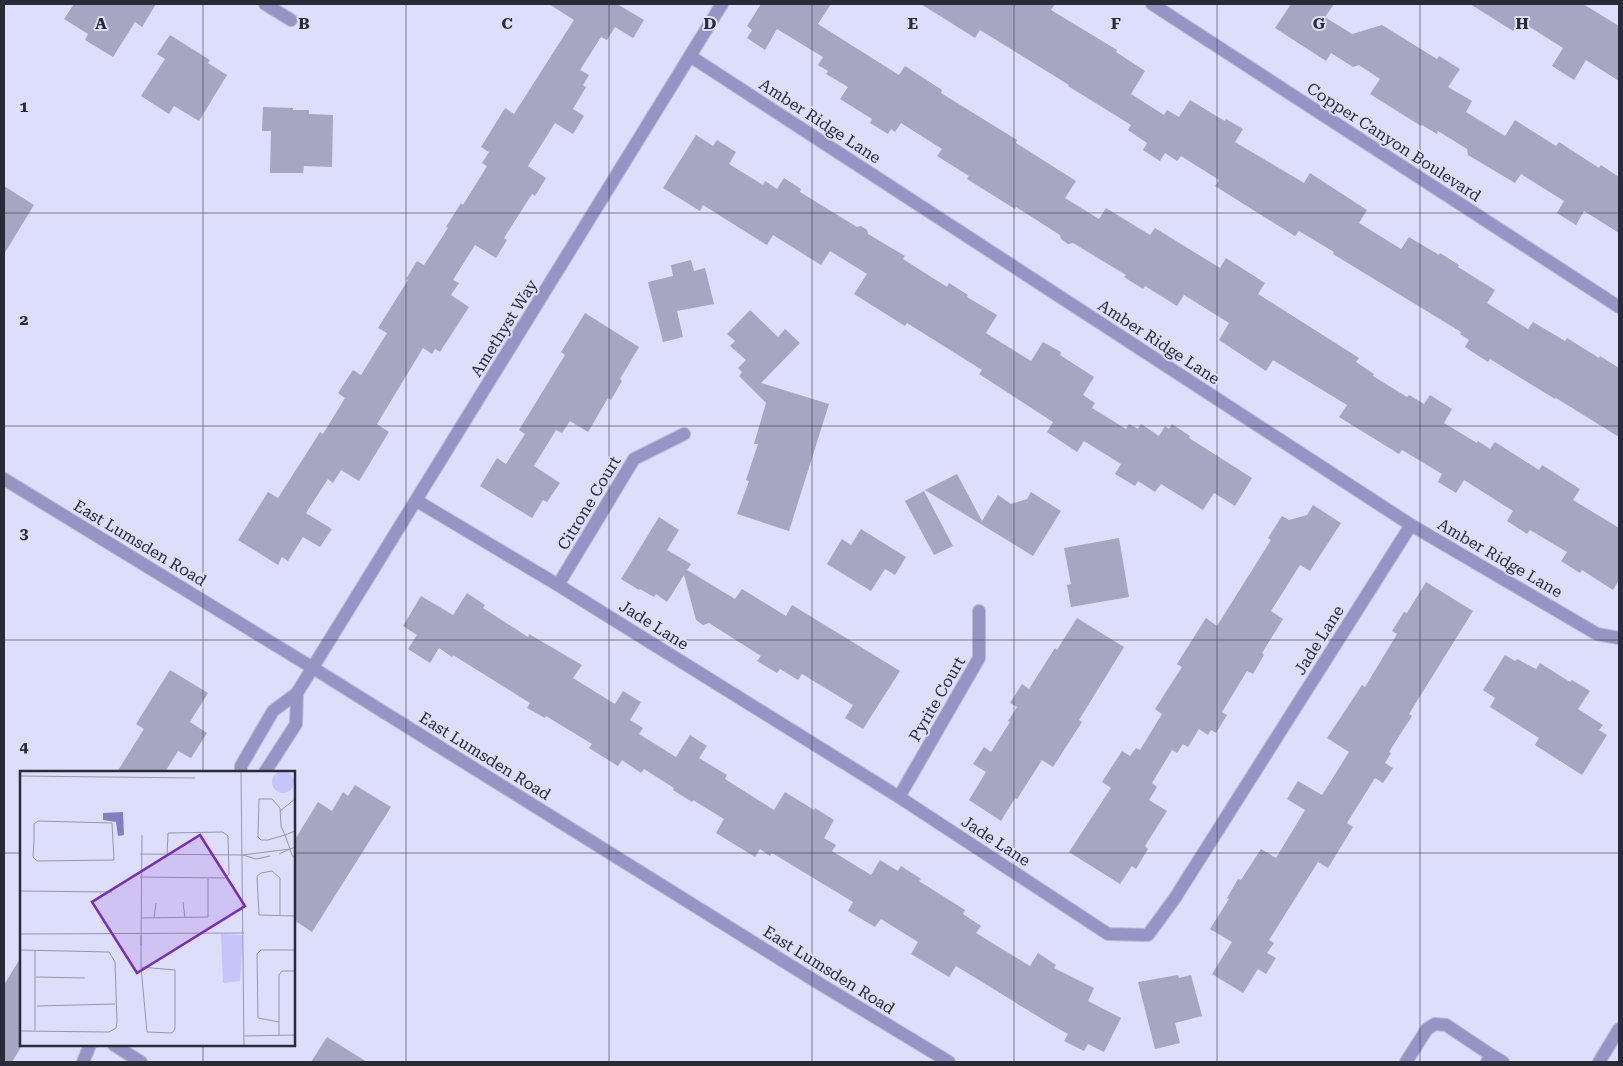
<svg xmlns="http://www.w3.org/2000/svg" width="1623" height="1066" font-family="'Roboto Serif',serif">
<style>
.building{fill:#a6a6c3}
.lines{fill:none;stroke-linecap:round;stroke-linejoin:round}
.service-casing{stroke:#b9b9d5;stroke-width:14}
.minor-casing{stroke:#b9b9d5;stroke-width:14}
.tertiary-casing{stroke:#b9b9d5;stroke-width:14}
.service{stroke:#9594c4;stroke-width:12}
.minor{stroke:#9594c4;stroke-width:12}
.tertiary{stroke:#9594c4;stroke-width:12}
.grid{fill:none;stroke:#2b2b37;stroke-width:1;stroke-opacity:0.55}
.labels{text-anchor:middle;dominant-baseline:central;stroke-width:4;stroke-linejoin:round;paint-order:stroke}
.street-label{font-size:16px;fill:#2b2b37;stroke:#ddddfc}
.inset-road{fill:none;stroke:#9696ad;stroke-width:1}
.view{fill:#7b2cbf;fill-opacity:0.15;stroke:#7b2cbf;stroke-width:2.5}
.inset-edge{fill:none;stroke:#2b2b37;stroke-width:2.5}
.grid-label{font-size:16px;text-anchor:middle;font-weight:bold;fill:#2b2b37;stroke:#ddddfc;stroke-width:4;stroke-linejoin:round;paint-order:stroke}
</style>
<rect width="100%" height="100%" fill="#ddddfc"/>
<path class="building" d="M74 4H156L142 27 135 22 113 57 85 40 88 34 64 19Z
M549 4H617L644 20 633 38 615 27 607 40 601 37 580 70 589 75 583 85 586 87 573 109 584 116 573 134 555 123 528 166 546 178 535 196 532 194 504 238 507 240 496 258 475 245 453 280 459 283 451 295 469 307 440 352 435 349 432 354 423 348 377 424 389 432 359 481 341 470 333 483 328 479 306 513 332 529 320 547 303 537 288 561 282 557 278 565 238 540 268 492 278 498 320 432 323 434 345 398 338 393 353 370 361 375 387 333 378 328 408 280 406 279 417 261 424 265 448 228 446 227 461 203 463 205 487 166 482 163 489 152 481 147 505 108 514 114 574 20Z
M761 4H831L818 24 899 75 905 66 942 90 941 93 1017 140 1016 143 1076 181 1065 198 1099 219 1106 208 1150 235 1155 228 1220 268 1226 258 1265 283 1258 294 1359 358 1356 362 1374 374 1373 376 1407 397 1409 395 1424 404 1430 395 1452 409 1444 423 1477 443 1478 441 1490 449 1495 442 1539 470 1542 465 1580 489 1573 500 1619 528V580L1613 590 1582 570 1580 573 1561 561 1567 552 1530 530 1527 534 1507 521 1513 511 1464 480 1456 493 1438 482 1442 474 1402 450 1399 454 1339 417 1347 405 1273 360 1266 371 1219 340 1229 323 1184 295 1177 306 1145 286 1143 289 1124 277 1126 275 1073 243 1068 244 1061 239 1060 235 1016 207 1015 209 967 179 969 176 937 156 942 149 901 123 895 132 891 129 888 134 870 123 872 119 840 99 848 87 826 74 828 71 818 65 823 57 777 29 765 50 747 38 752 30 747 26Z
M921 4H1055L1051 10 1117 50 1116 52 1145 71 1131 94 1164 115 1167 110 1179 117 1190 100 1218 117 1225 121 1226 119 1243 129 1235 142 1304 183 1310 173 1367 210 1359 223 1401 249 1409 237 1439 255 1440 253 1459 265 1458 267 1495 290 1487 303 1528 329 1533 322 1565 341 1567 338 1599 358 1600 356 1619 368V437L1556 398 1555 399 1490 359 1488 362 1465 347 1469 340 1460 334 1461 332 1333 254 1334 252 1299 231 1295 236 1215 186 1219 180 1181 156 1177 161 1165 153 1160 161 1143 150 1147 143 1128 130 1131 125 1068 86 1069 85 980 30 975 38Z
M1291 4H1334L1325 17 1352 34 1382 25 1437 59 1439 56 1460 69 1448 87 1472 101 1466 112 1505 136 1515 120 1556 146 1559 142 1599 168 1601 165 1619 177V233L1584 211 1576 225 1557 213 1564 201 1521 174 1515 183 1468 155 1467 149 1438 131 1437 134 1422 125 1421 126 1370 94 1380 79 1359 65 1353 67 1331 53 1326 61 1275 28Z
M1470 4H1583L1619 26V81L1586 60 1574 80 1552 66 1563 48 1525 24 1523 27 1518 24 1513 31Z
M170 35 210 60 208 63 227 75 199 121 174 106 169 114 141 96 165 59 157 54Z
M263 107 293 108V110H309V114L333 115 332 167 304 166 303 173H270L271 131H262Z
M696 135 713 146 717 140 736 152 729 164 763 185 765 181 777 189 784 178 801 189 800 192 857 227 861 226 867 230 868 234 905 256 903 259 947 287 949 283 968 295 967 297 997 315 986 333 1031 361 1043 342 1061 352 1060 355 1094 377 1083 395 1095 403 1092 408 1126 429 1129 424 1138 429 1141 424 1159 436 1165 426 1169 429 1172 424 1190 436 1189 438 1252 478 1235 506 1214 493 1203 510 1161 484 1155 492 1138 481 1135 486 1115 474 1121 464 1084 441 1077 452 1047 432 1053 422 979 374 982 370 907 323 905 326 854 294 867 274 830 251 821 265 773 235 767 245 703 205 700 211 663 188Z
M4 186 34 205 4 254Z
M691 260 694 271 705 268 714 304 677 311 683 337 663 342 648 282 673 276 671 265Z
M750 310 778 337 785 329 800 343 761 383 829 404 789 531 737 514 749 481 746 480 758 444H754L766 403 739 376 742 372 738 368 746 360 730 346 735 341 727 334Z
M585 313 639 347 620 379 622 381 611 400 608 398 588 432 570 421 562 433 556 430 534 466 560 483 547 502 543 500 532 518 480 486 497 458 506 464 525 434 519 430 565 355 561 352Z
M957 474 982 521 998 495 1011 504 1027 499 1031 492 1061 511 1033 556 925 490Z
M924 491 953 546 934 555 905 501Z
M1313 505 1341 523 1310 571 1300 565 1271 611 1283 619 1262 653 1264 655 1253 674 1247 671 1222 712 1227 715 1216 733 1211 730 1208 735 1199 729 1188 747 1183 744 1177 753 1172 750 1152 783 1157 787 1149 800 1167 811 1145 846 1148 849 1136 869 1132 866 1120 884 1069 852 1111 788 1102 782 1122 751 1130 756 1136 748 1140 750 1162 714 1155 709 1182 667 1177 664 1206 618 1217 626 1271 540 1268 538 1282 516 1289 520 1307 515Z
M659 517 679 530 667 550 691 564 687 570 735 599 742 589 786 616 792 605 900 671 863 729 845 718 853 705 802 674 798 680 780 669 777 673 757 661 761 656 709 623 703 625 696 620 684 575 667 602 656 594 654 597 640 589 639 590 621 579Z
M861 529 906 557 895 575 885 569 871 591 827 564 842 539 851 545Z
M1119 538 1129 597 1071 607 1067 585 1071 584 1064 548Z
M1426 582 1473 611 1409 714 1412 716 1389 752 1391 753 1385 763 1393 768 1383 783 1375 778 1347 823 1353 827 1328 868 1318 862 1269 940 1274 943 1267 953 1276 958 1266 974 1258 969 1243 993 1212 974 1232 942 1210 929 1229 899 1227 898 1238 879 1241 880 1261 849 1276 858 1305 810 1287 799 1298 781 1322 795 1349 752 1327 738 1362 685 1365 687 1397 634 1392 631 1404 612 1407 613Z
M467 593 485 605 483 608 528 637 529 634 582 665 573 678 615 704 623 691 641 702 630 720 643 728 639 734 676 757 690 735 707 746 699 758 727 775 725 779 774 810 785 792 814 810 815 808 834 820 824 838 836 845 832 851 871 875 880 860 898 871 901 866 921 879 919 881 965 910 963 914 981 926 976 933 1030 966 1038 953 1056 965 1054 968 1094 988 1088 1001 1121 1018 1104 1052 1088 1044 1084 1051 1064 1041 1068 1034 1052 1025 956 966 949 977 911 954 918 942 881 919 875 927 848 911 853 902 772 853 770 856 760 849 755 857 716 833 724 819 693 800 692 802 673 790 674 788 644 769 641 773 622 760 618 766 589 748 592 744 546 716 545 718 527 708 530 703 453 655 452 657 439 648 430 663 408 649 417 635 403 626 421 596 453 615Z
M1077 618 1124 647 1079 720 1082 722 1053 767 1042 760 1017 799 1015 798 1001 821 969 800 986 772 973 764 984 747 991 752 1010 722 1008 721 1017 707 1010 703 1022 684 1029 689 1055 648 1057 650Z
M1505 655 1515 661 1517 659 1536 669 1540 663 1570 682 1572 680 1590 691 1578 709 1603 725 1599 730 1607 735 1582 775 1535 745 1539 738 1490 707 1495 698 1483 690Z
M170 670 208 693 190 722 207 733 191 758 178 751 165 772H117L144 729 136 724Z
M355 785 391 807 312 932 294 920V841L318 802 332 811 343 792 348 796Z
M21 957V1047L12 1062H4V985Z
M1178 975 1179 978 1191 975 1202 1016 1175 1023 1180 1043 1155 1049 1138 982Z
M327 1037 367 1062H311Z"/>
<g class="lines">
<defs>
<path id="service" d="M1406 1062 1427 1029 1435 1024 1446 1025 1491 1055
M1487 1062 1491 1055 1503 1062"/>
<path id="minor" d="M265 4 291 20
M1152 4 1619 307
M690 56 1411 525 1597 634 1619 638
M417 501 558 585 899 797 1108 934 1148 935 1175 898 1411 525
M558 585 634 459 684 434
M241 772V766L273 711 297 693 722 4
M265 772 296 724 297 693
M899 797 979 658V611
M114 1045 141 1062
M83 1062 90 1045"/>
<path id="tertiary" d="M4 479 313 668 812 979 949 1062
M1599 1062 1619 1029"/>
</defs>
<use href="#service" class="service-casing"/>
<use href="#minor" class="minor-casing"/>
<use href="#tertiary" class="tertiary-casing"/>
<use href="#service" class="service"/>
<use href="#minor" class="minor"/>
<use href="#tertiary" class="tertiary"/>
</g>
<path class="grid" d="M203 4V772M406 4V1062M609 4V1062M812 4V1062M1014 4V1062M1217 4V1062M1420 4V1062M4 213H1619M4 426H1619M4 640H1619M4 853H21M294 853H1619M203 1045V1062"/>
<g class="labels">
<g class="street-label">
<text transform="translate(820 121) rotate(33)">Amber Ridge Lane</text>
<text transform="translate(1394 142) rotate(33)">Copper Canyon Boulevard</text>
<text transform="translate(504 328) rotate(-58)">Amethyst Way</text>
<text transform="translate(1159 342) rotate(33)">Amber Ridge Lane</text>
<text transform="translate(589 503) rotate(-59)">Citrone Court</text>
<text transform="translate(140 543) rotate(31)">East Lumsden Road</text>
<text transform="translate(1500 558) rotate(30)">Amber Ridge Lane</text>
<text transform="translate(654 625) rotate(32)">Jade Lane</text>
<text transform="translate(1319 640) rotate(-58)">Jade Lane</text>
<text transform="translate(937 699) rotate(-60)">Pyrite Court</text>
<text transform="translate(485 756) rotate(32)">East Lumsden Road</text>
<text transform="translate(996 841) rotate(33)">Jade Lane</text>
<text transform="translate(829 970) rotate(32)">East Lumsden Road</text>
</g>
</g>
<g transform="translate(20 771)">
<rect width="275" height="275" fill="#ddddfc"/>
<path d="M252 11a11 11 0 1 1 22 0a11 11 0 1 1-22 0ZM201 163 223 164 220 210 203 212Z" fill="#c5c4fb"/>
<path d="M103 41 104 64 98 65 96 51 83 49V42Z" fill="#817fbf"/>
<path class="inset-road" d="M221 1 224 274M0 5 175 7M260 40 275 28M18 50 92 52 94 89 17 90 13 86 14 70V53ZM275 60 265 64 248 69H241L238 66 239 28H252L260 37 261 55 265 64 270 78 272 84 275 88M120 83 222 84 270 78M259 83 275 76M223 84 236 88 250 85M120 106 205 107 209 103 208 65 203 61 148 62 147 84M0 120 92 121M163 131 165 147M260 145V107L252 100 241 102 237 105 239 144 275 145M121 147 188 146V108M134 147 136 132M0 163 224 162M121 165V174L122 64M121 174V196M0 179 89 181 95 191 97 251 96 257 89 261 0 260M15 179V259M121 196 155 199V258L152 262 127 261ZM16 206 65 207M17 235 95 233M259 251 238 247 237 183 241 179H275M259 264V204L262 200H275M224 265 275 264"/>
<path class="view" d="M180 64 225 135 117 202 72 131Z"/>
<rect width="275" height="275" class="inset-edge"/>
</g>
<g class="grid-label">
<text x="101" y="29">A</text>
<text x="304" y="29">B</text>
<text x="507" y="29">C</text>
<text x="710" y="29">D</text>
<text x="913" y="29">E</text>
<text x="1116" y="29">F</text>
<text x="1319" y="29">G</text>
<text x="1522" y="29">H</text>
<text x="24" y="112">1</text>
<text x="24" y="325">2</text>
<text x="24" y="539">3</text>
<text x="24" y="752">4</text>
</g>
<rect width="1623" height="1066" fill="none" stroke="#2b2b37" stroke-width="10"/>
</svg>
